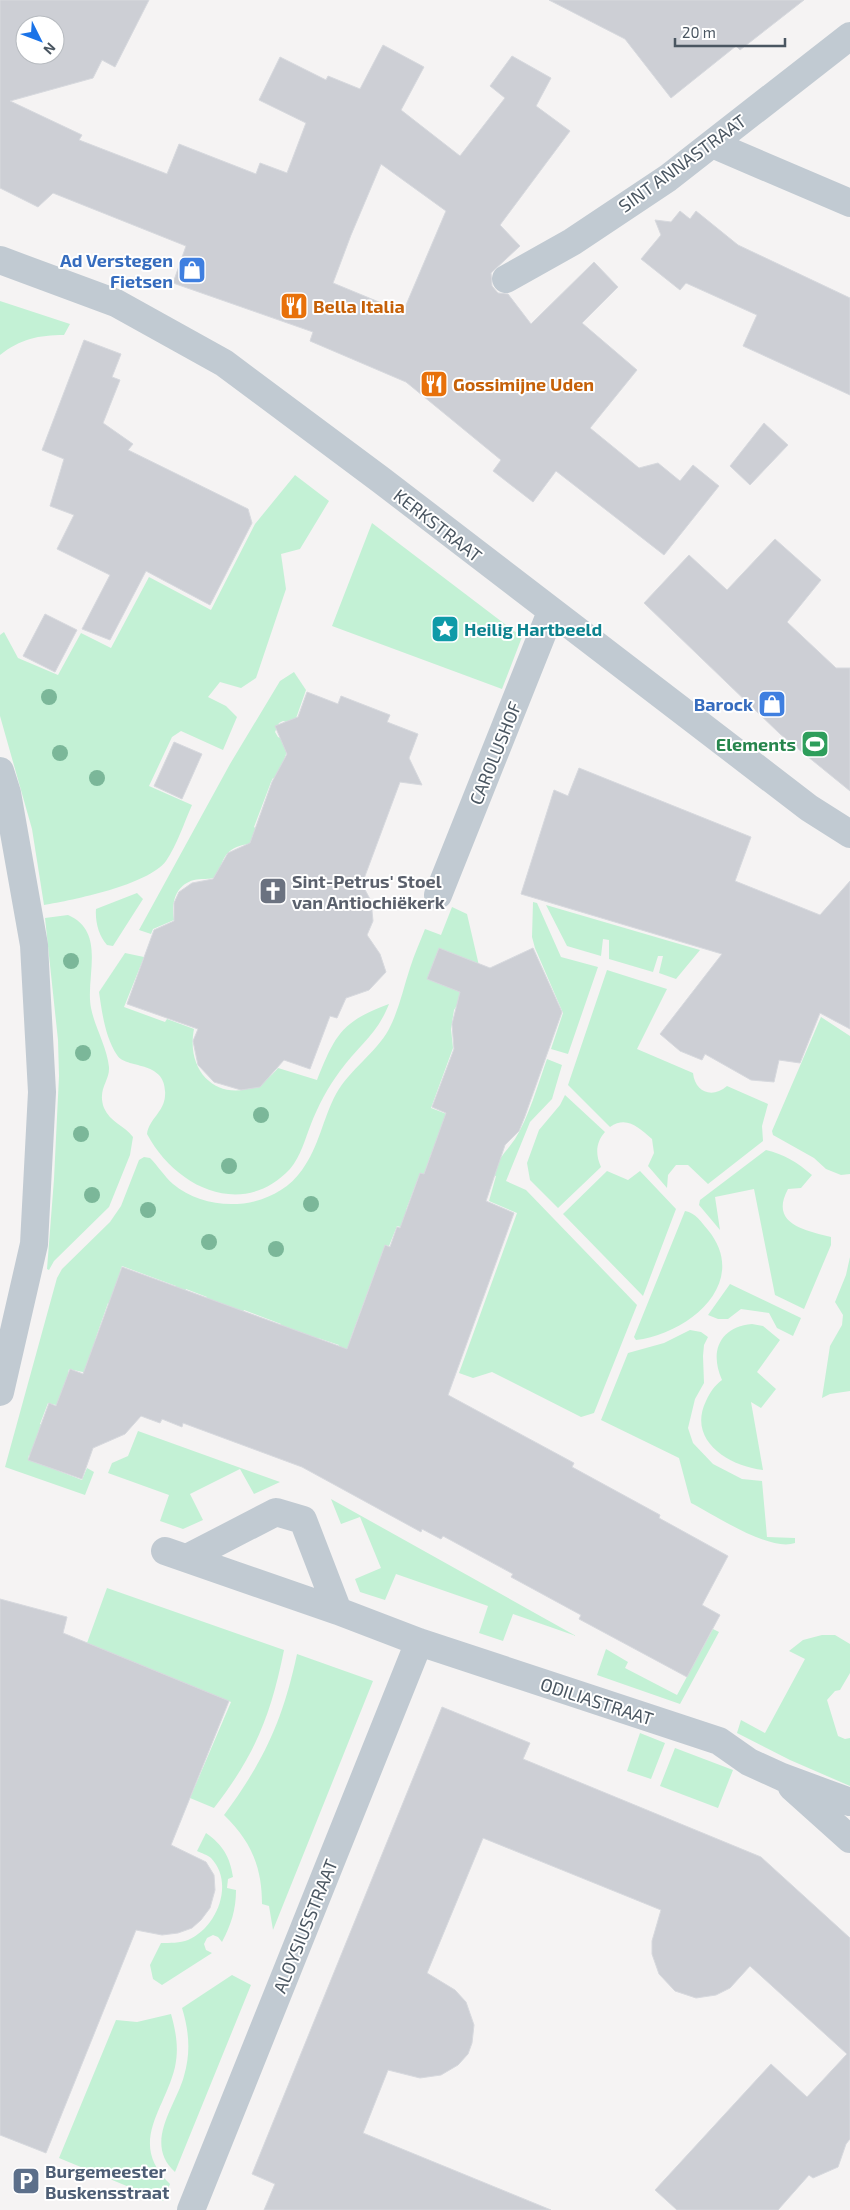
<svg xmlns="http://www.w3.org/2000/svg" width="850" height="2210" font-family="'Exo 2',sans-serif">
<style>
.green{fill:#c3f1d5}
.building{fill:#cdcfd5;stroke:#d7d9de;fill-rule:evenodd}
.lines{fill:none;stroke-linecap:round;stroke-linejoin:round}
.minor{stroke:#c1cad2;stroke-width:28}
.tree{fill:#7bb799}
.labels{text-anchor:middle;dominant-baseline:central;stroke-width:4;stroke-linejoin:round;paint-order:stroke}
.street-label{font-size:18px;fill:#4a5661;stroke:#fff}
.shop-label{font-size:18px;font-weight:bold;fill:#366cbe;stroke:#fff;text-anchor:end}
.food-label{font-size:18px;font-weight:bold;fill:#c56008;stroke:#fff;text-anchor:start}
.culture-label{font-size:18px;font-weight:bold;fill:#0d838f;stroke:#fff;text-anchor:start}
.leisure-label{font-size:18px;font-weight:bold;fill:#27864d;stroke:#fff;text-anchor:end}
.worship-label{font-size:18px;font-weight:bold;fill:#5b616d;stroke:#fff;text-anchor:start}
.service-label{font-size:18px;font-weight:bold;fill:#4e5e75;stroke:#fff;text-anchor:start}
</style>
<rect width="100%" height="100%" fill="#f5f3f3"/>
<path class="green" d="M0 301 70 324 64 335C39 335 20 339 0 355Z
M295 475 329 501 300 549 281 554 286 589 256 678 241 688 220 682 208 697 226 706 237 717 223 750 181 731 172 737 149 786 192 805C184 823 177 845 166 861 148 885 73 900 44 905L32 829 0 716V635L4 632 18 658 58 675 81 633 111 648 149 577 211 610 255 524Z
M372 523 522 637 502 689 332 626Z
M294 672 306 690 294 724 283 721 279 723 275 732 278 737 290 743 277 779 273 778 271 782 254 827 258 830 253 844C233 844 221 854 220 874 210 882 205 877 194 880 175 885 171 904 174 920L153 929 151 934 139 930 230 764 280 681Z
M137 893 143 899 113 946 107 945C99 936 95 922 96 909Z
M533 902 537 903 561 957 598 967 568 1054 551 1049 563 1013 535 948 532 937Z
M546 905 700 950 676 979 659 973 663 956H658L653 972 609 959V940L603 939 601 956 567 946Z
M452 907 467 914 480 970 454 1010 451 1029 453 1048 431 1108 457 1118 442 1158 431 1154 424 1174 420 1173 406 1210 409 1213 404 1228 397 1226 389 1246 385 1245 350 1340 355 1350 337 1353 339 1345 318 1338 316 1342 280 1328 281 1324 244 1310 242 1314 206 1301 207 1297 186 1289 179 1307 170 1304 176 1286 122 1266 120 1271 124 1272 112 1304 108 1303 95 1340 99 1342 87 1373 69 1369 68 1373 71 1374 60 1406 48 1403 40 1424 44 1425 33 1456 29 1455 28 1459 82 1480 87 1468 94 1472 85 1495 5 1467 57 1278 62 1269 110 1222 121 1206 139 1160 144 1157 150 1158C158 1166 164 1176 173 1184 210 1215 274 1210 302 1170 319 1147 323 1118 336 1094 350 1069 376 1053 389 1029 399 1010 403 989 410 968 414 955 420 942 425 929L441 935Z
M68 915C107 932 85 977 91 1008 95 1028 107 1047 109 1067 110 1081 97 1089 104 1108 110 1122 125 1126 133 1137L130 1155 109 1207 54 1261 49 1270 47 1269 54 1179 59 1076 58 1040 45 918Z
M125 953 144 957 124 1007 165 1022 167 1019 194 1029C183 1086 241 1113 278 1068L317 1080C335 1035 342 1021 389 1004 377 1035 358 1046 340 1071 328 1087 318 1106 311 1124 305 1139 301 1156 290 1169 242 1220 175 1187 147 1134 149 1119 164 1112 165 1096 168 1059 126 1070 117 1055 105 1037 102 1012 99 992Z
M607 970 667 989 637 1049 693 1073C695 1092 712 1099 727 1086L768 1104 762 1126 763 1141 708 1184 688 1165H676L668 1175 667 1188 648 1166 654 1153 652 1139C639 1128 627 1115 610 1127L568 1085Z
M821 1017 850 1036V1174L841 1175 826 1169 814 1158 773 1135 772 1131Z
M547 1059 562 1065 552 1099 530 1122 506 1181 526 1190 637 1305 594 1413 581 1417 492 1372 473 1378 459 1373 517 1213 489 1201 496 1176 491 1175C497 1160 506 1152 515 1139 529 1117 538 1084 547 1059Z
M565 1095 605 1132C596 1142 595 1154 601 1167L558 1208 530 1180 527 1163 539 1130 560 1105Z
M766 1150C784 1154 798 1163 812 1175L801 1188 788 1189C769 1224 805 1230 831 1237V1245L804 1309 775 1295 754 1189 715 1197 720 1230 699 1205 700 1200Z
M607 1171 628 1180 640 1171 676 1209 643 1296 563 1214Z
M685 1211C696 1213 701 1222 708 1230 751 1283 688 1334 636 1340L634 1337Z
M850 1257V1391L830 1394 822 1398 830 1346 842 1325 843 1315 835 1302 846 1275Z
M730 1284 801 1318 793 1336 777 1328 769 1313 741 1309 728 1319H718L708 1315Z
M752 1324 763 1326 780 1340 757 1372 776 1389 761 1408 751 1402 763 1470C728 1466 687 1440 706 1401 710 1392 715 1385 722 1380 709 1351 720 1327 752 1324Z
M690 1330 701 1332 708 1337 704 1345 703 1356 704 1383 695 1399 688 1428 693 1443 713 1464 742 1479 762 1481 767 1537 795 1538V1543C769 1552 715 1515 691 1503L679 1458 601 1420 628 1353 664 1343Z
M138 1431 280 1482 254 1494 240 1469 190 1494 203 1520 183 1529 160 1521 169 1495 108 1473 112 1463 128 1456Z
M331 1499 576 1636 513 1614 503 1641 479 1633 488 1606 396 1574 385 1600 360 1592 355 1579 381 1568 360 1517 341 1524Z
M107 1588 284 1650C271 1715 255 1755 214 1808L190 1798 231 1702 87 1643Z
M713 1629 719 1632 680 1704 597 1675 606 1649 628 1662 625 1668 677 1695Z
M822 1635H835L850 1644V1673L840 1690 835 1691 827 1700 838 1736 845 1739 850 1738V1786L790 1760 737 1733 741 1720 765 1733 805 1659 789 1651 803 1640Z
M297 1654 373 1681 273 1930 269 1906 262 1904C262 1867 251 1841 224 1815 264 1761 283 1720 297 1654Z
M640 1733 665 1743 651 1779 627 1771Z
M675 1748 733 1770 718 1808 660 1786Z
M206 1833C223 1845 230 1857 233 1877L228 1879 227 1888 236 1890C236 1910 231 1925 222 1942L218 1937 213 1935 207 1938 204 1944 206 1950 212 1953 162 1985 153 1979 150 1965 161 1943C170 1943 180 1943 188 1940 217 1928 235 1883 211 1858 208 1855 201 1853 197 1851Z
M232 1975 251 1985 175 2172C143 2143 176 2106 184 2076 191 2052 189 2031 182 2008Z
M171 2014C176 2032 179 2048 175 2067 165 2110 127 2143 170 2184L163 2201 59 2158 116 2020 137 2022Z"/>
<path class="building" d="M0 0H149L115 67 102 60 93 78 10 101 82 135 79 140 167 174 179 144 256 174 260 163 287 173 306 123 259 100 280 57 326 80 328 76 360 89 383 45 424 67 401 110 460 156 505 98 490 86 512 56 551 78 536 106 570 131 500 225 520 246 491 273 492 286 498 293 508 294 531 324 594 262 618 287 582 323 637 370 590 428 639 468 658 463 680 481 693 465 719 486 664 555 556 471 533 502 493 471 501 460 406 382 310 341 313 332 173 283 186 246 53 193 38 207 0 188ZM25 25H55V55H25ZM381 164 446 211 403 312 333 283 351 235Z
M549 0H804L740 50 736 46 671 98 625 39Z
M680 211 690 219 696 211 738 245 850 298V395L743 346 757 315 686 283 680 290 641 259 661 235 655 220 671 222Z
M84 340 121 354 112 377 120 380 103 423 133 444 128 450 248 509 252 523 210 605 146 571 110 640 82 629 110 575 57 549 74 515 50 506 64 459 42 450Z
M764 423 788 445 750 485 730 466Z
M775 539 821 580 787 622 836 668H850V791L780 734 644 603 689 555 727 590Z
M45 614 77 630 55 672 23 656Z
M307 692 338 704 341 696 390 715 387 722 418 734 409 758 422 785 400 782 362 884 371 901 373 921 367 935 380 954 386 972 369 990 346 998 337 1018 330 1016 310 1069 284 1060 260 1087 241 1090 214 1082 198 1065 193 1041 198 1029 127 1004 154 930 174 921V903L179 892 192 883 213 879 228 853 250 843 272 782 287 754 275 726 298 717Z
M174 742 202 754 182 799 154 786Z
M579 768 751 837 735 881 820 915 850 881V1029L820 1013 800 1063 779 1060 774 1082 751 1080 705 1054 702 1060 680 1051 660 1034 722 954 521 894 554 790 568 796Z
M439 948 490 968 533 948 562 1012 525 1116 519 1131 505 1145 486 1201 514 1213 448 1395 574 1463 572 1467 660 1515 659 1518 728 1556 702 1605 720 1615 687 1677 579 1619 581 1615 511 1577 513 1574 443 1536 441 1539 422 1529 421 1532 302 1467 183 1423 182 1427 162 1419 160 1423 141 1416 125 1434 93 1448 82 1479 28 1460 49 1403 56 1406 70 1369 83 1374 122 1267 347 1349 385 1245 390 1247 397 1227 400 1228 420 1173 424 1174 446 1113 432 1107 454 1049 452 1024 460 992 427 979Z
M0 1599 67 1617 63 1633 229 1701 171 1845 206 1862 214 1875 215 1890 210 1908 201 1920 192 1928 178 1933 162 1935 136 1930 46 2153 0 2135Z
M442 1707 530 1743 523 1759 761 1857 850 1938V2139L846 2144 838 2167 813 2178 809 2175 778 2210H677L655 2190 771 2064 807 2097 847 2054 750 1966 730 1988 716 1995 696 1998 675 1991 659 1974 652 1954V1941L661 1910 483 1838 427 1973 455 1990 466 2002 474 2025 472 2043 468 2054 458 2065 441 2075 420 2078 388 2070 363 2133 551 2210H264L275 2184 252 2174Z"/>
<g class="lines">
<path class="minor" d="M712 144 850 203
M0 260 116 303 224 363 381 480 809 808 850 834
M506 279 572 242 668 178 850 36
M0 771 7 793 34 945 42 1092 34 1244 0 1392
M438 895 551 612
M165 1551 338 1611
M187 1558 276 1512 303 1520 338 1611 419 1642 719 1741 749 1762 782 1777 850 1802
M792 1787 850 1839
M191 2210 419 1642"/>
</g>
<g class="tree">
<circle cx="49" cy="697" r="8"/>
<circle cx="60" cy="753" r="8"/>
<circle cx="97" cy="778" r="8"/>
<circle cx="71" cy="961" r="8"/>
<circle cx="83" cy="1053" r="8"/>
<circle cx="261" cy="1115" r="8"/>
<circle cx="81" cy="1134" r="8"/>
<circle cx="229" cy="1166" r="8"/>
<circle cx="92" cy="1195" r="8"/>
<circle cx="311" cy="1204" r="8"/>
<circle cx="148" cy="1210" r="8"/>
<circle cx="209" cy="1242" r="8"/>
<circle cx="276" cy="1249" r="8"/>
</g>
<defs>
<symbol id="shop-square" viewBox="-11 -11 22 22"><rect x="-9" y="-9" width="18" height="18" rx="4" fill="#3f7fe0" stroke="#fff"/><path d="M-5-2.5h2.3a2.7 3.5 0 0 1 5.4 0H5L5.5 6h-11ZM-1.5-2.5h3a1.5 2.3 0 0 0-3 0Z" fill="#fff"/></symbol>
<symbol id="restaurant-square" viewBox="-11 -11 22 22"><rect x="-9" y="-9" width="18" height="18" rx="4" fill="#e8710a" stroke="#fff"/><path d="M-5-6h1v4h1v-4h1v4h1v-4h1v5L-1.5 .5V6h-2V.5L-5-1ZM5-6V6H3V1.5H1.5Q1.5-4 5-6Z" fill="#fff"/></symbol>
<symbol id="sight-square" viewBox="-11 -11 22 22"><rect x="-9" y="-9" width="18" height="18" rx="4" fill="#0f9aa8" stroke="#fff"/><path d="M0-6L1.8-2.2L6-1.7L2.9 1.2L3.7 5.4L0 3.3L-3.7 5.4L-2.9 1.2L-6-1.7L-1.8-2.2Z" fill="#fff"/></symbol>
<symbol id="stadium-square" viewBox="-11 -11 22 22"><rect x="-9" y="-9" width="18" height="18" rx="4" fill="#2e9e5b" stroke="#fff"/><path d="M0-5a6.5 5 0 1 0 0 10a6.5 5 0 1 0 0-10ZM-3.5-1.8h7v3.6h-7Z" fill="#fff"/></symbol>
<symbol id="church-square" viewBox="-11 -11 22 22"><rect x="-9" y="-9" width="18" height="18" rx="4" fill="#6b7280" stroke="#fff"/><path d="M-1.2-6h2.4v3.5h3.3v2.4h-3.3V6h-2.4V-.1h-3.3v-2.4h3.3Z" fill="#fff"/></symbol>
<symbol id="parking-square" viewBox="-11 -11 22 22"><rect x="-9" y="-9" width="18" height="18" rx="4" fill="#5c6f8a" stroke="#fff"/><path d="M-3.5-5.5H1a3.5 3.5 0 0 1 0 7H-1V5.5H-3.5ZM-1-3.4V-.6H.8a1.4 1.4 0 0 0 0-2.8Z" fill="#fff"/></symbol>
</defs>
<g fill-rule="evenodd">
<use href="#shop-square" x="176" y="254" width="32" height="32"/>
<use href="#restaurant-square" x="278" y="290" width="32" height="32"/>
<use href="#restaurant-square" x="418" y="368" width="32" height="32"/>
<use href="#sight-square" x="429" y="613" width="32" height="32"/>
<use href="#shop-square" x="756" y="688" width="32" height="32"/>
<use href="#stadium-square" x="799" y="728" width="32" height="32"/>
<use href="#church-square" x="257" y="875" width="32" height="32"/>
<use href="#parking-square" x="10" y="2165" width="32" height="32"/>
</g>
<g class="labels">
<g class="street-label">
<text transform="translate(682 163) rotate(-36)">SINT ANNASTRAAT</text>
<text transform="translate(438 525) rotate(38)">KERKSTRAAT</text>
<text transform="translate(495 753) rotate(-68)">CAROLUSHOF</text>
<text transform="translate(597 1701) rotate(18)">ODILIASTRAAT</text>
<text transform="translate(305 1926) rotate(-68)">ALOYSIUSSTRAAT</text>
</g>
<g class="shop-label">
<text x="173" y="260">Ad Verstegen<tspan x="173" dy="21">Fietsen</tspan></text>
<text x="753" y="704">Barock</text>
</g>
<g class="food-label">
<text x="313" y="306">Bella Italia</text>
<text x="453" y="384">Gossimijne Uden</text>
</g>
<g class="culture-label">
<text x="464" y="629">Heilig Hartbeeld</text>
</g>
<g class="leisure-label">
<text x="796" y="744">Elements</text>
</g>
<g class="worship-label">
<text x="292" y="881">Sint-Petrus' Stoel<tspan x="292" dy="21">van Antiochiëkerk</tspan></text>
</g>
<g class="service-label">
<text x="45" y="2171">Burgemeester<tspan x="45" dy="21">Buskensstraat</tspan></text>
</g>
</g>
<g transform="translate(40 40) rotate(132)"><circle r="24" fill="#ffffff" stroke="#b7bbc0"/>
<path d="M0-4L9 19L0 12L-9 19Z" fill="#1a73e8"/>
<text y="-8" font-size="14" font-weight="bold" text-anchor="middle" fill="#4a5661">N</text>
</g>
<path d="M675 38v8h110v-8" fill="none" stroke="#4a5661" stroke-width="2.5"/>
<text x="682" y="38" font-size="15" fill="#4a5661" stroke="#ffffff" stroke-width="4" paint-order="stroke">20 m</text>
</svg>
